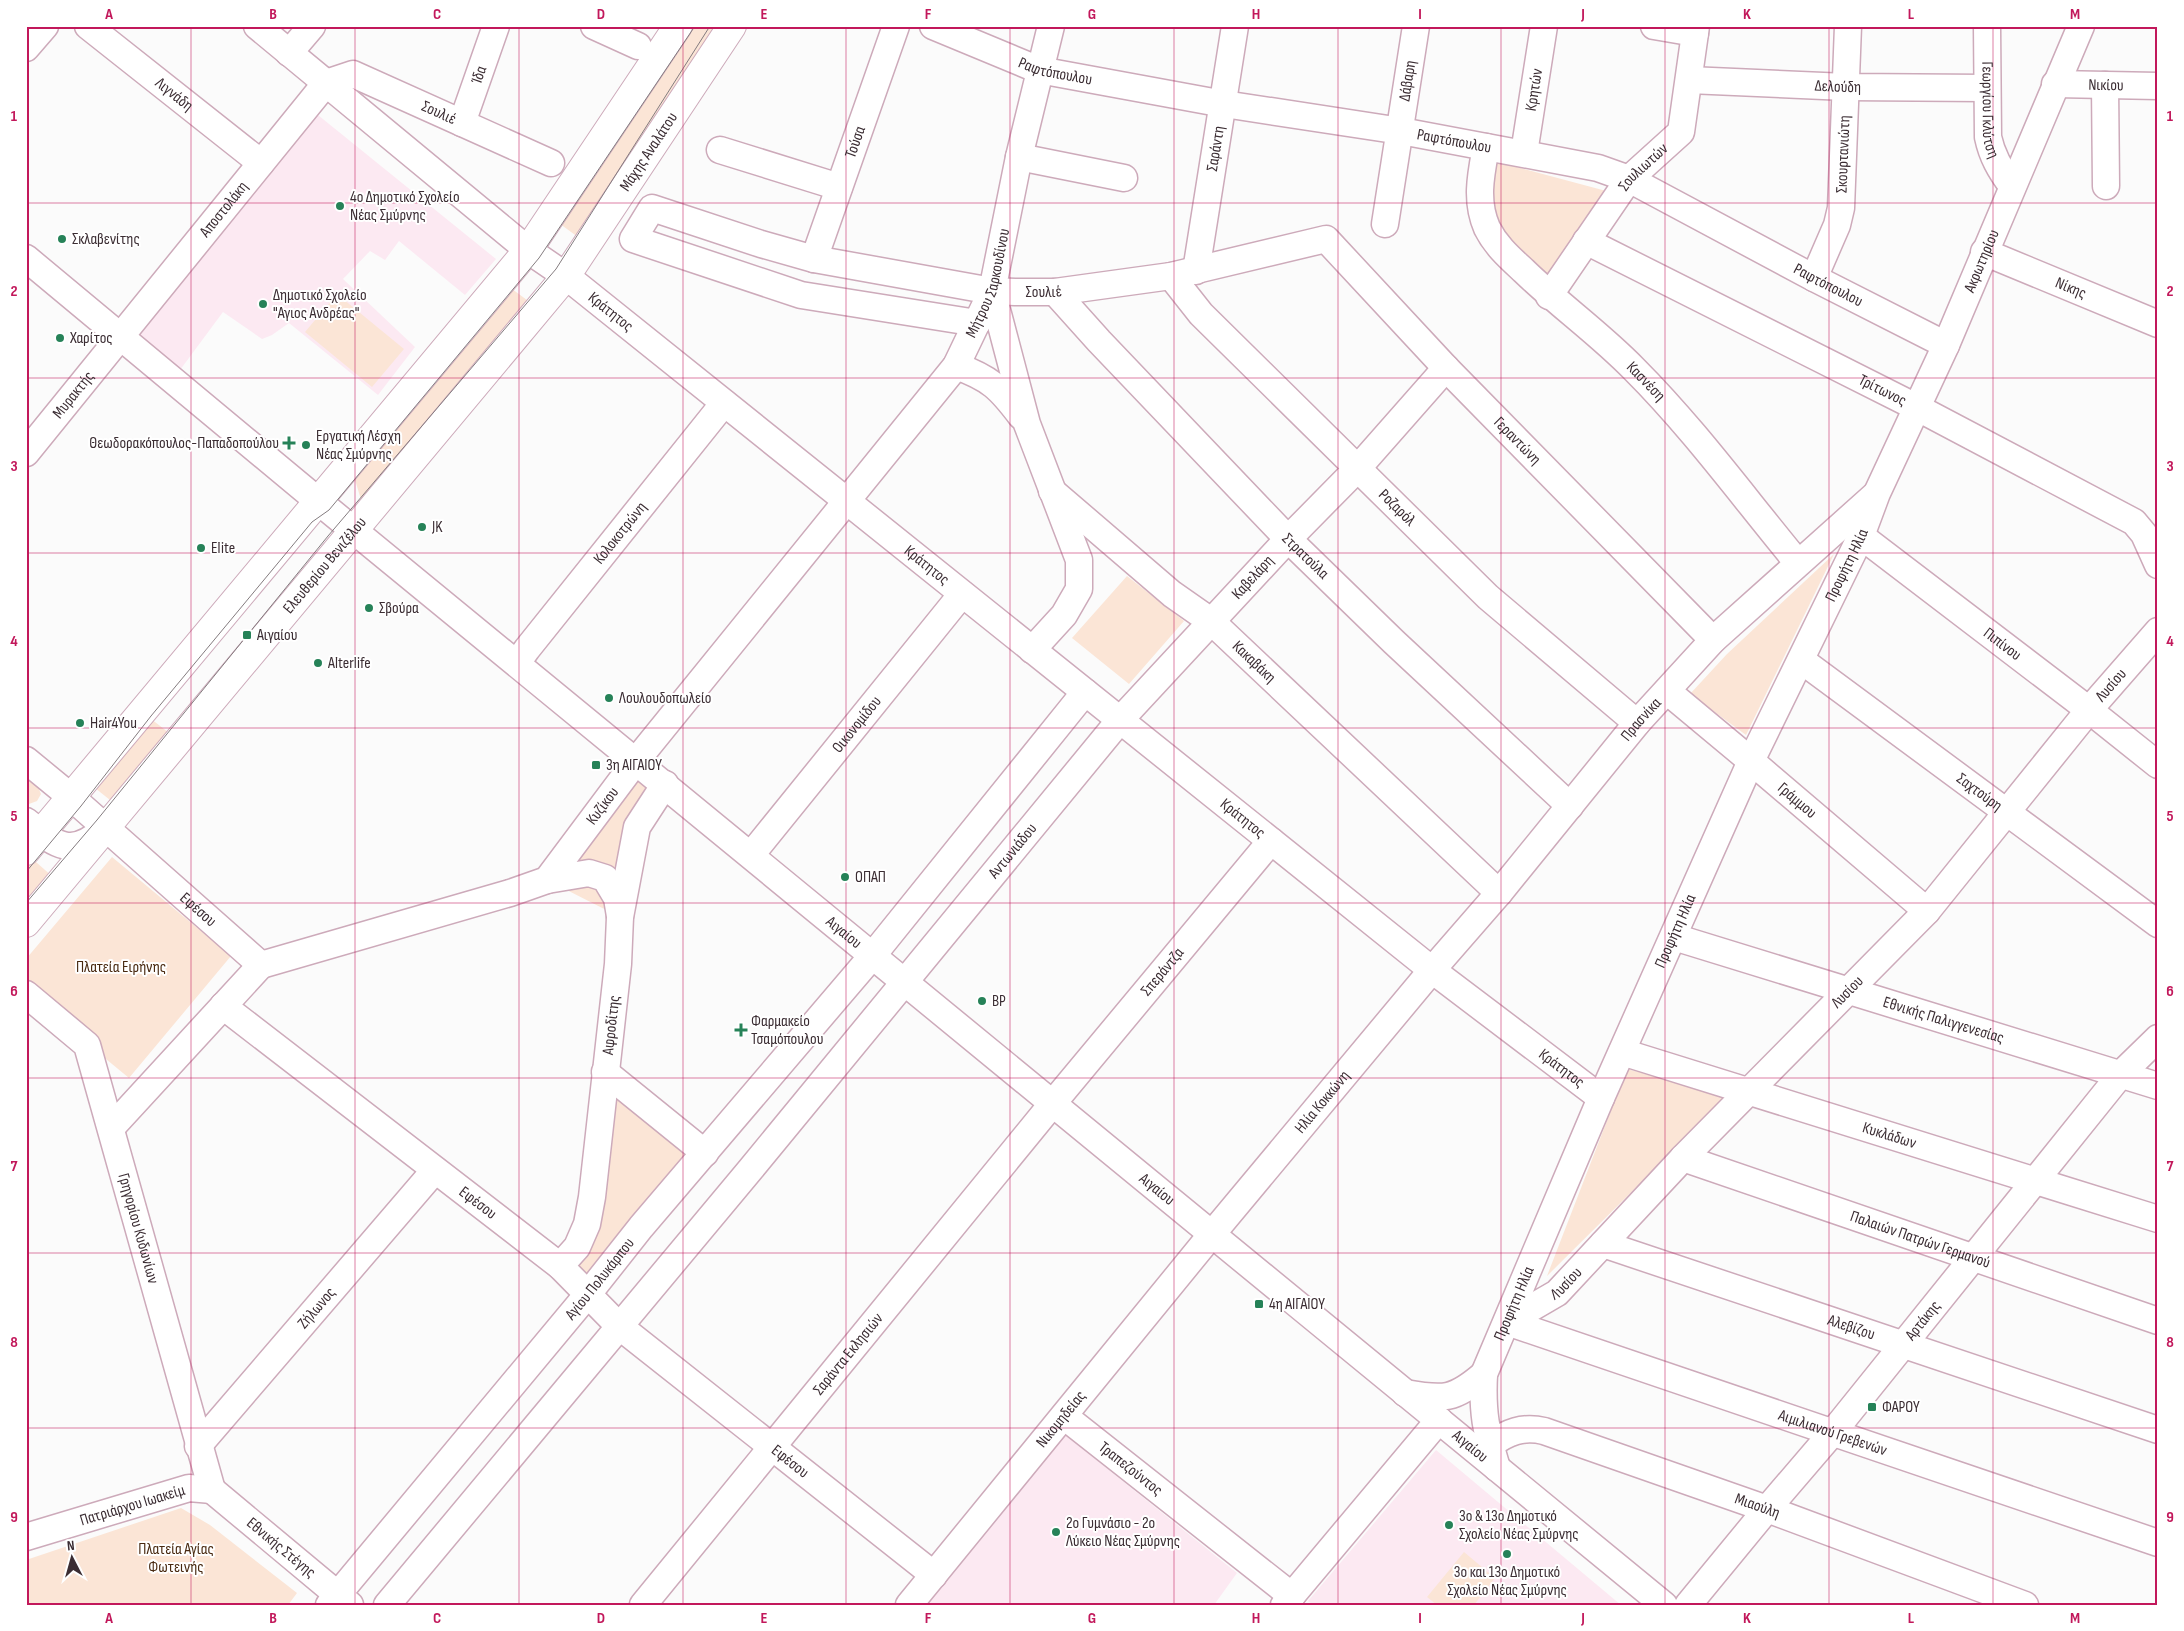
<svg xmlns="http://www.w3.org/2000/svg" width="2184" height="1631" font-family="'Sofia Sans Condensed',sans-serif">
<style>
.built{fill:#fce9f2}
.green{fill:#fbe5d6}
.lines{fill:none;stroke-linecap:round;stroke-linejoin:round}
.minor-casing{stroke:#cdaaba;stroke-width:29}
.major-casing{stroke:#cdaaba;stroke-width:30}
.minor{stroke:#fff;stroke-width:26}
.major{stroke:#fff;stroke-width:28}
.tram{stroke:#847c7f;stroke-width:1}
.grid{fill:none;stroke:#c2185b;stroke-width:1;stroke-opacity:0.55}
.poi-dot{fill:#268258;stroke:#fff;stroke-width:2}
.labels{text-anchor:middle;dominant-baseline:central;stroke-width:4;stroke-linejoin:round;paint-order:stroke}
.street-label{font-size:16px;fill:#3b2d33;stroke:#fff}
.poi-label{font-size:16px;fill:#3b2d33;stroke:#fff;text-anchor:start}
.park-label{font-size:16px;fill:#482910;stroke:#fff}
.neatline{fill:none;stroke:#c2185b;stroke-width:2}
.grid-label{font-size:16px;text-anchor:middle;font-weight:bold;fill:#c2185b}
</style>
<rect width="100%" height="100%" fill="#fbfbfb"/>
<path class="built" d="M313 111 496 259 465 295 399 241 385 260 370 251 343 279 415 347 378 395 289 323 272 335 262 339 223 312 180 370 137 332Z
M1064 1434 1237 1573 1214 1605H922Z
M1436 1450 1621 1605H1313L1308 1601Z"/>
<path class="green" d="M686 26H719L582 240 556 221Z
M1494 161 1610 192 1554 281 1511 245 1493 212 1490 181Z
M508 286 531 303 362 503 353 473Z
M337 294 404 349 372 387 305 332Z
M1834 554 1746 735 1690 694 1727 654Z
M1127 576 1184 621 1129 684 1072 638Z
M146 715 173 736 115 804 90 784Z
M636 761 665 784 620 917 547 880Z
M26 778 38 787 41 794 37 801 29 804 26 802Z
M28 855 53 877 26 909V857Z
M112 857 231 956 129 1078 26 993V959Z
M1627 1069 1728 1096 1547 1276Z
M605 1072 705 1153 588 1294 560 1266 577 1247Z
M181 1508 210 1525 297 1593 288 1605H26V1560Z
M1464 1552 1495 1578 1474 1605H1437L1427 1597Z"/>
<g class="lines">
<defs>
<g id="minor">
<path id="s1" d="M88 26 261 163"/>
<path id="s2" d="M257 26 528 250 566 276 1432 970 1601 1098"/>
<path d="M594 26 638 46"/>
<path id="s3" d="M933 26 1039 70 1224 104 1401 131 1598 168 1629 179 1814 278 1946 345"/>
<path d="M1654 26 1695 33"/>
<path id="s4" d="M1987 26 1988 137C1992 156 2000 170 2012 186"/>
<path d="M26 48 45 26"/>
<path d="M289 53 312 26"/>
<path id="s5" d="M1689 80 1846 87 1986 88"/>
<path id="s6" d="M2055 84 2158 86"/>
<path d="M2105 85 2106 186"/>
<path id="s7" d="M462 123 496 26"/>
<path id="s8" d="M1486 147C1481 174 1475 201 1487 228 1496 246 1510 258 1524 271 1559 305 1600 334 1634 369 1694 429 1744 498 1798 563"/>
<path d="M720 150 839 187"/>
<path id="s9" d="M1524 153 1544 26"/>
<path d="M1019 157 1124 178"/>
<path id="s10" d="M1385 224 1416 26"/>
<path id="s11" d="M1586 241 1916 407 2134 522 2144 534 2158 565"/>
<path id="s12" d="M1984 252 2158 324"/>
<path id="s13" d="M26 258 329 510 1664 1605"/>
<path id="s14" d="M814 259 896 26"/>
<path id="s15" d="M1196 271 1235 26"/>
<path id="s16" d="M1171 276 1201 314 1488 597 1637 723"/>
<path id="s17" d="M1814 278 1837 225 1841 208 1848 26"/>
<path d="M992 291 1027 424 1079 560V589L1064 615 1032 650"/>
<path id="s18" d="M1055 292 1099 341 1288 539 1394 642 1570 806"/>
<path id="s19" d="M1549 296 1629 179 1681 132 1696 26"/>
<path id="s20" d="M977 323 801 295 633 239 652 208 761 244 814 259 992 291 1015 292H1055L1171 276 1326 239 1446 368 1713 640"/>
<path d="M956 366C990 378 1000 388 1021 416"/>
<path id="s21" d="M26 453 326 83 353 74 551 163"/>
<path id="s22" d="M1052 491 1172 594 1212 622 1499 893"/>
<path id="s23" d="M1850 523 1861 536 2089 710 2158 765"/>
<path id="s24" d="M1801 660 2158 924"/>
<path id="s25" d="M517 663 527 649 724 403"/>
<path id="s26" d="M1667 691 1751 761 1927 911"/>
<path id="s27" d="M26 760 71 797 261 965"/>
<path d="M26 821C55 844 70 859 103 830"/>
<path id="s28" d="M751 855 962 594"/>
<path d="M547 880 589 873 605 878 617 898 620 916"/>
<path id="s29" d="M1674 937 2158 1086"/>
<path id="s30" d="M261 965 510 893 547 880 636 761 956 366 992 291 1019 157 1051 26"/>
<path id="s31" d="M26 994 87 1045 212 1490"/>
<path id="s32" d="M223 1006 560 1266 619 1326 934 1575"/>
<path id="s33" d="M1622 1052 2158 1219"/>
<path d="M605 1072 705 1153"/>
<path d="M112 1127 261 965"/>
<path id="s34" d="M1683 1158 2158 1321"/>
<path id="s35" d="M1603 1244 2158 1430"/>
<path id="s36" d="M560 1266 577 1247 587 1224 592 1197 618 964 620 917 637 827 665 784"/>
<path id="s37" d="M1507 1322 1557 1293 1683 1158 1927 911 2089 710 2158 631"/>
<path id="s38" d="M1507 1322 2158 1543"/>
<path d="M1405 1393C1444 1400 1454 1400 1484 1374"/>
<path id="s39" d="M1064 1416 1292 1596"/>
<path id="s40" d="M1490 1445C1507 1432 1523 1426 1544 1431L1767 1509 2025 1605"/>
<path id="s41" d="M198 1446 435 1170"/>
<path id="s42" d="M1497 1468C1486 1432 1482 1412 1484 1374L1601 1098 1751 761 1861 536 1877 493 1946 345 2081 26"/>
<path id="s43" d="M212 1490 350 1605"/>
<path id="s44" d="M26 1537 189 1488 212 1490"/>
<path id="s45" d="M329 1605 588 1294 641 1227 873 955 1085 692"/>
<path id="s46" d="M387 1605 750 1170 1120 720 1288 539 1357 469 1446 368"/>
<path id="s47" d="M643 1605 1053 1103 1271 841"/>
<path id="s48" d="M909 1605 1212 1234 1432 970 1499 893 1637 723 1713 640 1874 496"/>
<path d="M1284 1605 1439 1420"/>
<path id="s49" d="M1688 1605 1767 1509 1833 1432 2121 1074 2158 1038"/>
</g>
<g id="major">
<path d="M26 851 528 250 678 26"/>
<path id="s50" d="M26 923 566 276 732 26"/>
</g>
</defs>
<use href="#minor" class="minor-casing"/>
<use href="#major" class="major-casing"/>
<use href="#minor" class="minor"/>
<use href="#major" class="major"/>
<path class="tram" d="M26 872 81 806 151 716 312 522 329 510 539 258 695 26
M26 903 97 820 328 536 556 269 710 26"/>
</g>
<path class="grid" d="M191 26V1605M355 26V1605M519 26V1605M683 26V1605M846 26V1605M1010 26V1605M1174 26V1605M1338 26V1605M1501 26V1605M1665 26V1605M1829 26V1605M1993 26V1605M26 203H2158M26 378H2158M26 553H2158M26 728H2158M26 903H2158M26 1078H2158M26 1253H2158M26 1428H2158"/>
<g class="poi-dot">
<circle cx="340" cy="206" r="5"/>
<circle cx="62" cy="239" r="5"/>
<circle cx="263" cy="304" r="5"/>
<circle cx="60" cy="338" r="5"/>
<path d="M286.5 435.5h5v5h5v5h-5v5h-5v-5h-5v-5h5z"/>
<circle cx="306" cy="445" r="5"/>
<circle cx="422" cy="527" r="5"/>
<circle cx="201" cy="548" r="5"/>
<circle cx="369" cy="608" r="5"/>
<rect x="242" y="630" width="10" height="10" rx="2.5"/>
<circle cx="318" cy="663" r="5"/>
<circle cx="609" cy="698" r="5"/>
<circle cx="80" cy="723" r="5"/>
<rect x="591" y="760" width="10" height="10" rx="2.5"/>
<circle cx="845" cy="877" r="5"/>
<circle cx="982" cy="1001" r="5"/>
<path d="M738.5 1022.5h5v5h5v5h-5v5h-5v-5h-5v-5h5z"/>
<rect x="1254" y="1299" width="10" height="10" rx="2.5"/>
<rect x="1867" y="1402" width="10" height="10" rx="2.5"/>
<circle cx="1449" cy="1525" r="5"/>
<circle cx="1056" cy="1532" r="5"/>
<circle cx="1507" cy="1554" r="5"/>
</g>
<g class="labels">
<g class="street-label">
<text stroke="none"><textPath href="#s3" startOffset="131">Ραφτόπουλου</textPath></text>
<text stroke="none"><textPath href="#s7" startOffset="51">Ίδα</textPath></text>
<text stroke="none"><textPath href="#s10" startOffset="145">Δάβαρη</textPath></text>
<text stroke="none"><textPath href="#s6" startOffset="51">Νικίου</textPath></text>
<text stroke="none"><textPath href="#s5" startOffset="149">Δελούδη</textPath></text>
<text stroke="none"><textPath href="#s9" startOffset="64">Κρητών</textPath></text>
<text stroke="none"><textPath href="#s1" startOffset="110">Λιγνάδη</textPath></text>
<text stroke="none"><textPath href="#s4" startOffset="84">Γεωργίου Γκλύτση</textPath></text>
<text stroke="none"><textPath href="#s21" startOffset="599">Σουλιέ</textPath></text>
<text stroke="none"><textPath href="#s3" startOffset="536">Ραφτόπουλου</textPath></text>
<text stroke="none"><textPath href="#s14" startOffset="124">Τούσα</textPath></text>
<text stroke="none"><textPath href="#s15" startOffset="124">Σαράντη</textPath></text>
<text stroke="none"><textPath href="#s50" startOffset="992">Μάχης Αναλάτου</textPath></text>
<text stroke="none"><textPath href="#s17" startOffset="129">Σκουρτανιώτη</textPath></text>
<text stroke="none"><textPath href="#s19" startOffset="160">Σουλιωτών</textPath></text>
<text stroke="none"><textPath href="#s21" startOffset="314">Αποστολάκη</textPath></text>
<text stroke="none"><textPath href="#s42" startOffset="1315">Ακρωτηρίου</textPath></text>
<text stroke="none"><textPath href="#s30" startOffset="1045">Μήτρου Σαρκουδίνου</textPath></text>
<text stroke="none"><textPath href="#s3" startOffset="941">Ραφτόπουλου</textPath></text>
<text stroke="none"><textPath href="#s12" startOffset="94">Νίκης</textPath></text>
<text stroke="none"><textPath href="#s20" startOffset="794">Σουλιέ</textPath></text>
<text stroke="none"><textPath href="#s2" startOffset="455">Κράτητος</textPath></text>
<text stroke="none"><textPath href="#s8" startOffset="304">Κασνέση</textPath></text>
<text stroke="none"><textPath href="#s11" startOffset="332">Τρίτωνος</textPath></text>
<text stroke="none"><textPath href="#s21" startOffset="75">Μυρακτής</textPath></text>
<text stroke="none"><textPath href="#s20" startOffset="1360">Γεραντώνη</textPath></text>
<text stroke="none"><textPath href="#s16" startOffset="324">Ροζαρόλ</textPath></text>
<text stroke="none"><textPath href="#s25" startOffset="166">Κολοκοτρώνη</textPath></text>
<text stroke="none"><textPath href="#s18" startOffset="364">Στρατούλα</textPath></text>
<text stroke="none"><textPath href="#s42" startOffset="982">Προφήτη Ηλία</textPath></text>
<text stroke="none"><textPath href="#s50" startOffset="466">Ελευθερίου Βενιζέλου</textPath></text>
<text stroke="none"><textPath href="#s2" startOffset="860">Κράτητος</textPath></text>
<text stroke="none"><textPath href="#s46" startOffset="1344">Καβελάρη</textPath></text>
<text stroke="none"><textPath href="#s23" startOffset="195">Πιπίνου</textPath></text>
<text stroke="none"><textPath href="#s22" startOffset="265">Κακαβάκη</textPath></text>
<text stroke="none"><textPath href="#s37" startOffset="881">Λυσίου</textPath></text>
<text stroke="none"><textPath href="#s48" startOffset="1149">Πρασνίκα</textPath></text>
<text stroke="none"><textPath href="#s28" startOffset="168">Οικονομίδου</textPath></text>
<text stroke="none"><textPath href="#s24" startOffset="222">Σαχτούρη</textPath></text>
<text stroke="none"><textPath href="#s26" startOffset="170">Γράμμου</textPath></text>
<text stroke="none"><textPath href="#s30" startOffset="391">Κυζίκου</textPath></text>
<text stroke="none"><textPath href="#s2" startOffset="1265">Κράτητος</textPath></text>
<text stroke="none"><textPath href="#s46" startOffset="980">Αντωνιάδου</textPath></text>
<text stroke="none"><textPath href="#s27" startOffset="228">Εφέσου</textPath></text>
<text stroke="none"><textPath href="#s42" startOffset="578">Προφήτη Ηλία</textPath></text>
<text stroke="none"><textPath href="#s13" startOffset="1060">Αιγαίου</textPath></text>
<text stroke="none"><textPath href="#s47" startOffset="819">Σπεράντζα</textPath></text>
<text stroke="none"><textPath href="#s37" startOffset="476">Λυσίου</textPath></text>
<text stroke="none"><textPath href="#s29" startOffset="282">Εθνικής Παλιγγενεσίας</textPath></text>
<text stroke="none"><textPath href="#s36" startOffset="251">Αφροδίτης</textPath></text>
<text stroke="none"><textPath href="#s2" startOffset="1670">Κράτητος</textPath></text>
<text stroke="none"><textPath href="#s48" startOffset="651">Ηλία Κοκκώνη</textPath></text>
<text stroke="none"><textPath href="#s33" startOffset="280">Κυκλάδων</textPath></text>
<text stroke="none"><textPath href="#s13" startOffset="1465">Αιγαίου</textPath></text>
<text stroke="none"><textPath href="#s32" startOffset="322">Εφέσου</textPath></text>
<text stroke="none"><textPath href="#s31" startOffset="270">Γρηγορίου Κυδωνίων</textPath></text>
<text stroke="none"><textPath href="#s34" startOffset="251">Παλαιών Πατρών Γερμανού</textPath></text>
<text stroke="none"><textPath href="#s45" startOffset="424">Αγίου Πολυκάρπου</textPath></text>
<text stroke="none"><textPath href="#s37" startOffset="71">Λυσίου</textPath></text>
<text stroke="none"><textPath href="#s42" startOffset="172">Προφήτη Ηλία</textPath></text>
<text stroke="none"><textPath href="#s41" startOffset="182">Ζήλωνος</textPath></text>
<text stroke="none"><textPath href="#s49" startOffset="369">Αρτάκης</textPath></text>
<text stroke="none"><textPath href="#s35" startOffset="262">Αλεβίζου</textPath></text>
<text stroke="none"><textPath href="#s47" startOffset="324">Σαράντα Εκλησιών</textPath></text>
<text stroke="none"><textPath href="#s48" startOffset="240">Νικομηδείας</textPath></text>
<text stroke="none"><textPath href="#s38" startOffset="344">Αιμιλιανού Γρεβενών</textPath></text>
<text stroke="none"><textPath href="#s13" startOffset="1870">Αιγαίου</textPath></text>
<text stroke="none"><textPath href="#s32" startOffset="728">Εφέσου</textPath></text>
<text stroke="none"><textPath href="#s39" startOffset="85">Τραπεζούντος</textPath></text>
<text stroke="none"><textPath href="#s44" startOffset="111">Πατριάρχου Ιωακείμ</textPath></text>
<text stroke="none"><textPath href="#s40" startOffset="284">Μιαούλη</textPath></text>
<text stroke="none"><textPath href="#s43" startOffset="90">Εθνικής Στέγης</textPath></text>
</g>
<g class="poi-label">
<text x="350" y="197">4o Δημοτικό Σχολείο<tspan x="350" dy="18">Νέας Σμύρνης</tspan></text>
<text x="72" y="239">Σκλαβενίτης</text>
<text x="273" y="295">Δημοτικό Σχολείο<tspan x="273" dy="18">"Αγιος Ανδρέας"</tspan></text>
<text x="70" y="338">Χαρίτος</text>
<text x="316" y="436">Εργατική Λέσχη<tspan x="316" dy="18">Νέας Σμύρνης</tspan></text>
<text x="279" y="443" text-anchor="end">Θεωδορακόπουλος-Παπαδοπούλου</text>
<text x="432" y="527">JK</text>
<text x="211" y="548">Elite</text>
<text x="379" y="608">Σβούρα</text>
<text x="257" y="635">Αιγαίου</text>
<text x="328" y="663">Alterlife</text>
<text x="619" y="698">Λουλουδοπωλείο</text>
<text x="90" y="723">Hair4You</text>
<text x="606" y="765">3η ΑΙΓΑΙΟΥ</text>
<text x="855" y="877">ΟΠΑΠ</text>
<text x="992" y="1001">BP</text>
<text x="751" y="1021">Φαρμακείο<tspan x="751" dy="18">Τσαμόπουλου</tspan></text>
<text x="1269" y="1304">4η ΑΙΓΑΙΟΥ</text>
<text x="1882" y="1407">ΦΑΡΟΥ</text>
<text x="1459" y="1516">3ο &amp; 13ο Δημοτικό<tspan x="1459" dy="18">Σχολείο Νέας Σμύρνης</tspan></text>
<text x="1066" y="1523">2ο Γυμνάσιο - 2ο<tspan x="1066" dy="18">Λύκειο Νέας Σμύρνης</tspan></text>
<text x="1507" y="1572" text-anchor="middle">3ο και 13ο Δημοτικό<tspan x="1507" dy="18">Σχολείο Νέας Σμύρνης</tspan></text>
</g>
<g class="park-label">
<text x="121" y="967">Πλατεία Ειρήνης</text>
<text x="176" y="1549">Πλατεία Αγίας<tspan x="176" dy="18">Φωτεινής</tspan></text>
</g>
</g>
<rect width="2184" height="1631" fill="none" stroke="#ffffff" stroke-width="55"/>
<g transform="translate(72 1558) rotate(354)" stroke="#ffffff" stroke-width="4" paint-order="stroke">
<path d="M0-4L9 19L0 12L-9 19Z" fill="#3b2d33"/>
<text y="-8" font-size="14" font-weight="bold" text-anchor="middle" fill="#3b2d33">N</text>
</g>
<rect x="28" y="28" width="2128" height="1576" class="neatline"/>
<g class="grid-label">
<text x="109" y="19">A</text>
<text x="273" y="19">B</text>
<text x="437" y="19">C</text>
<text x="601" y="19">D</text>
<text x="764" y="19">E</text>
<text x="928" y="19">F</text>
<text x="1092" y="19">G</text>
<text x="1256" y="19">H</text>
<text x="1420" y="19">I</text>
<text x="1583" y="19">J</text>
<text x="1747" y="19">K</text>
<text x="1911" y="19">L</text>
<text x="2075" y="19">M</text>
<text x="14" y="121">1</text>
<text x="2170" y="121">1</text>
<text x="14" y="296">2</text>
<text x="2170" y="296">2</text>
<text x="14" y="471">3</text>
<text x="2170" y="471">3</text>
<text x="14" y="646">4</text>
<text x="2170" y="646">4</text>
<text x="14" y="821">5</text>
<text x="2170" y="821">5</text>
<text x="14" y="996">6</text>
<text x="2170" y="996">6</text>
<text x="14" y="1171">7</text>
<text x="2170" y="1171">7</text>
<text x="14" y="1347">8</text>
<text x="2170" y="1347">8</text>
<text x="14" y="1522">9</text>
<text x="2170" y="1522">9</text>
<text x="109" y="1623">A</text>
<text x="273" y="1623">B</text>
<text x="437" y="1623">C</text>
<text x="601" y="1623">D</text>
<text x="764" y="1623">E</text>
<text x="928" y="1623">F</text>
<text x="1092" y="1623">G</text>
<text x="1256" y="1623">H</text>
<text x="1420" y="1623">I</text>
<text x="1583" y="1623">J</text>
<text x="1747" y="1623">K</text>
<text x="1911" y="1623">L</text>
<text x="2075" y="1623">M</text>
</g>
</svg>
